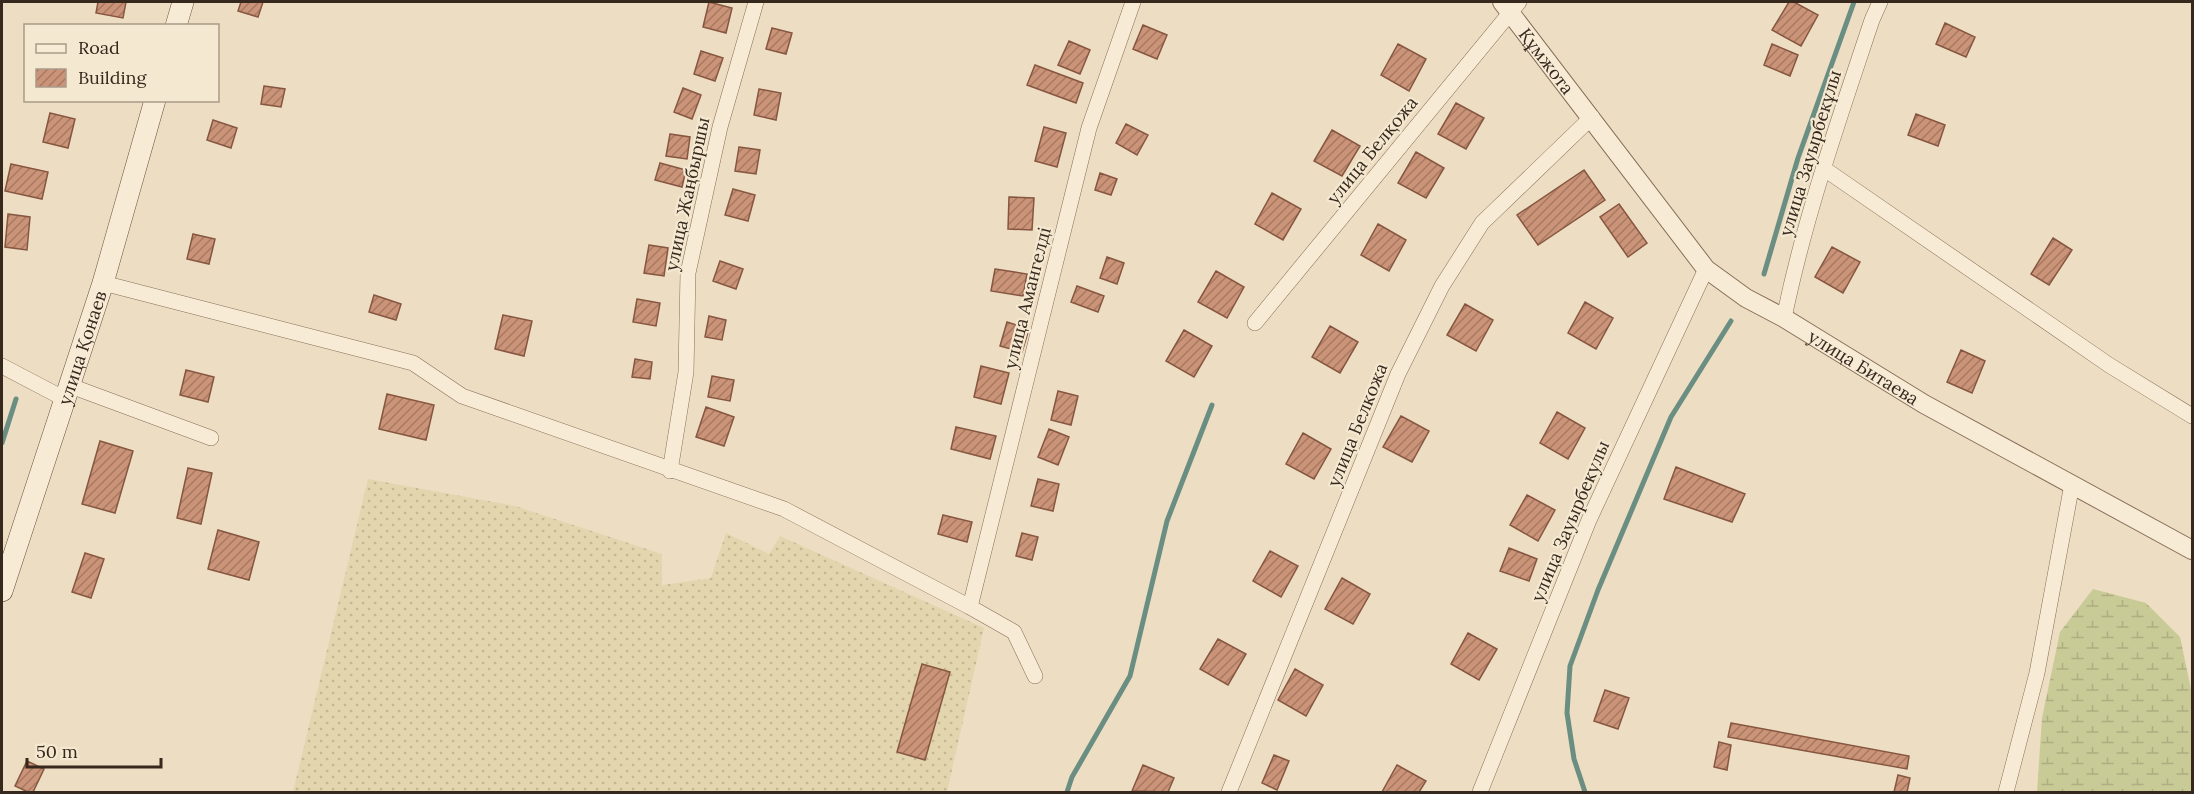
<svg xmlns="http://www.w3.org/2000/svg" width="2194" height="794" font-family="Lora,serif">
<style>
.farmland{fill:url(#farmland-dots)}
.wetland{fill:url(#wetland-marsh)}
.lines{fill:none;stroke-linecap:round;stroke-linejoin:round}
.stream{stroke:#6b8e83;stroke-width:5}
.building{fill:url(#building-hatch);stroke:#865640;stroke-width:1.5}
.minor-casing{stroke:#876e59;stroke-width:16}
.tertiary-casing{stroke:#876e59;stroke-width:20}
.secondary-casing{stroke:#684f3d;stroke-width:22}
.minor{stroke:#f8ebd5;stroke-width:15}
.tertiary{stroke:#f8ebd5;stroke-width:18}
.secondary{stroke:#f8ebd5;stroke-width:21}
.labels{text-anchor:middle;dominant-baseline:central;stroke-width:4.5;stroke-linejoin:round;paint-order:stroke}
.street-label{font-size:18px;fill:#37281d;stroke:#f5e8d1}
</style>
<defs>
<pattern id="farmland-dots" width="8" height="8" patternUnits="userSpaceOnUse" patternTransform="scale(1.5)"><rect width="8" height="8" fill="#e3d6af"/><path d="M2 2h.1M6 6h.1" fill="none" stroke="#c3b896" stroke-width="1.8" stroke-linecap="round"/></pattern>
<pattern id="wetland-marsh" width="20" height="14" patternUnits="userSpaceOnUse" patternTransform="scale(1.5)"><rect width="20" height="14" fill="#c9cb96"/><path d="M1 5h8M5 5V1M11 12h8M15 12V8" fill="none" stroke="#adae81"/></pattern>
<pattern id="building-hatch" width="6" height="6" patternUnits="userSpaceOnUse" patternTransform="scale(1.5)"><rect width="6" height="6" fill="#cb9478"/><path d="M-1 1l2-2M0 6l6-6M5 7l2-2" fill="none" stroke="#a67962"/></pattern>
</defs>
<rect width="100%" height="100%" fill="#edddc2"/>
<path class="farmland" d="M368 479 515 506 662 554V585L711 578 726 533 769 554 780 536 984 628 947 792H293Z"/>
<path class="wetland" d="M2093 589 2146 603 2180 637 2192 694V792H2037L2042 718 2060 632Z"/>
<g class="lines">
<path class="stream" d="M1764 274 1798 158 1854 2
M2 443 16 399
M1067 792 1072 777 1130 676 1167 521 1212 405
M1585 792 1574 759 1567 713 1570 666 1598 590 1671 417 1731 321"/>
</g>
<path class="building" d="M98 2H126L123 18 96 13Z
M241 2H263L258 17 238 11Z
M709 2 732 8 726 33 703 27Z
M1789 2H1794L1818 15 1801 46 1772 30Z
M1945 23 1975 37 1966 57 1936 44Z
M1143 25 1167 35 1157 59 1133 49Z
M772 28 792 33 786 54 766 49Z
M1069 41 1090 50 1080 74 1058 65Z
M1398 44 1426 59 1409 91 1381 75Z
M1772 44 1798 55 1790 76 1764 65Z
M701 51 723 58 715 81 694 74Z
M1035 65 1083 83 1076 103 1027 85Z
M264 86 285 89 281 107 261 104Z
M683 88 701 95 692 119 674 112Z
M759 89 781 93 776 120 754 115Z
M1456 103 1484 118 1466 149 1438 134Z
M50 113 75 119 68 148 43 142Z
M1916 114 1945 125 1938 146 1908 135Z
M213 120 237 128 231 148 207 140Z
M1126 124 1148 135 1137 155 1116 143Z
M1044 127 1066 133 1057 167 1035 161Z
M1332 130 1360 146 1342 176 1314 161Z
M670 134 690 137 687 159 666 156Z
M739 147 760 150 756 174 735 171Z
M1416 152 1444 168 1426 198 1398 183Z
M660 163 686 170 682 187 655 180Z
M11 164 48 172 42 199 5 191Z
M1584 170 1605 200 1538 245 1517 215Z
M1100 173 1117 179 1111 195 1095 190Z
M733 189 755 195 748 221 725 215Z
M1272 193 1301 209 1283 240 1255 224Z
M1009 197 1034 198 1032 230 1008 229Z
M1619 204 1647 243 1628 257 1600 217Z
M8 214 30 217 27 250 5 247Z
M1378 224 1406 240 1389 271 1361 255Z
M193 234 215 239 209 264 187 259Z
M2053 238 2072 250 2049 285 2031 274Z
M649 245 668 248 664 276 644 273Z
M1832 247 1860 262 1843 293 1815 277Z
M1107 257 1124 263 1117 284 1100 278Z
M720 261 743 269 736 289 713 281Z
M995 269 1027 274 1023 296 991 291Z
M1216 271 1244 287 1227 318 1198 302Z
M1077 286 1104 296 1098 312 1071 302Z
M374 295 401 304 396 320 369 312Z
M637 299 660 303 656 326 633 322Z
M1585 302 1613 318 1596 349 1568 333Z
M1465 304 1493 320 1476 351 1447 335Z
M503 315 532 321 524 356 495 349Z
M709 316 726 320 722 340 705 337Z
M1007 322 1029 329 1022 352 1000 346Z
M1330 326 1358 342 1340 373 1312 357Z
M1184 330 1212 346 1194 377 1166 361Z
M1961 350 1985 361 1972 393 1947 382Z
M635 359 652 362 650 379 632 377Z
M981 366 1009 373 1001 404 974 397Z
M186 370 214 377 208 402 180 395Z
M712 376 734 380 730 401 708 397Z
M1058 391 1078 396 1071 425 1051 420Z
M387 394 434 405 426 440 379 429Z
M706 407 734 417 724 446 696 437Z
M1557 412 1585 428 1568 459 1540 443Z
M1401 416 1429 431 1412 462 1383 447Z
M956 427 996 436 990 459 951 449Z
M1049 429 1069 437 1058 465 1038 457Z
M1303 433 1331 449 1314 479 1286 464Z
M100 441 133 451 115 513 82 504Z
M1676 467 1745 494 1732 522 1664 499Z
M188 468 212 473 201 524 177 518Z
M1038 479 1059 484 1053 511 1031 506Z
M1527 495 1555 510 1538 541 1510 525Z
M943 515 972 522 967 542 938 534Z
M218 530 259 542 249 580 208 569Z
M1022 533 1038 537 1032 560 1016 556Z
M1509 548 1537 559 1529 581 1500 571Z
M1270 551 1298 566 1281 597 1253 581Z
M85 553 104 559 91 598 72 592Z
M1342 578 1370 594 1353 624 1325 609Z
M1468 633 1497 649 1479 680 1451 664Z
M1218 639 1246 654 1228 685 1200 669Z
M922 664 950 672 925 760 897 752Z
M1295 669 1323 685 1306 716 1278 700Z
M1605 690 1629 698 1618 729 1594 721Z
M1731 723 1909 756 1907 769 1728 737Z
M1719 742 1731 745 1727 770 1714 767Z
M1274 755 1289 761 1277 790 1262 783Z
M27 761 44 769 33 792H28L15 786Z
M1143 765 1174 778 1168 792 1132 791Z
M1397 765 1426 781 1419 792H1382Z
M1898 775 1910 778 1907 792H1894Z"/>
<g class="lines">
<defs>
<path id="minor" d="M1823 168 2109 365 2192 416
M103 283 413 363 462 396 784 509 970 607 1014 632 1035 676
M1784 318C1805 216 1839 119 1872 20L1880 2
M1255 323 1519 2
M2 366 63 398
M68 385 211 438
M670 471 686 372 688 273 720 127 756 2
M970 607 1089 128 1133 2
M1229 792 1398 374 1442 286 1482 223 1592 117
M1480 792 1589 520 1706 269
M2006 792 2037 673 2072 484"/>
<g id="tertiary">
<path id="s1" d="M1502 2 1706 269 1746 298 1784 318 1924 404 2192 550"/>
</g>
<g id="secondary">
<path d="M176 26 183 2"/>
<path id="s2" d="M2 591 103 283 155 100"/>
</g>
</defs>
<use href="#minor" class="minor-casing"/>
<use href="#tertiary" class="tertiary-casing"/>
<use href="#secondary" class="secondary-casing"/>
<use href="#minor" class="minor"/>
<use href="#tertiary" class="tertiary"/>
<use href="#secondary" class="secondary"/>
</g>
<g class="labels">
<g class="street-label">
<text stroke="none"><textPath href="#s1" startOffset="74">Құмжота</textPath></text>
<text transform="translate(1372 150) rotate(-51)">улица Белқожа</text>
<text transform="translate(1810 153) rotate(-73)">улица Зауырбекұлы</text>
<text transform="translate(687 194) rotate(-78)">улица Жаңбыршы</text>
<text transform="translate(1027 298) rotate(-76)">улица Амангелді</text>
<text stroke="none"><textPath href="#s2" startOffset="256">улица Қонаев</textPath></text>
<text stroke="none"><textPath href="#s1" startOffset="522">улица Битаева</textPath></text>
<text transform="translate(1357 425) rotate(-68)">улица Белкожа</text>
<text transform="translate(1570 521) rotate(-67)">улица Зауырбекулы</text>
</g>
</g>
<rect width="2194" height="794" fill="none" stroke="#37281d" stroke-width="6"/>
<rect x="24" y="24" width="195" height="78" fill="#f5e8d1" stroke="#a99b89" stroke-width="1.5"/>
<rect x="36" y="44" width="30" height="9" fill="#f8ebd5" stroke="#a99b89" stroke-width="1.5"/>
<text x="78" y="54" font-size="18" fill="#37281d">Road</text>
<rect x="36" y="69" width="30" height="18" fill="url(#building-hatch)" stroke="#a99b89" stroke-width="1.5"/>
<text x="78" y="84" font-size="18" fill="#37281d">Building</text>
<path d="M27 758v9h134v-9" fill="none" stroke="#37281d" stroke-width="3"/>
<text x="36" y="758" font-size="18" fill="#37281d" stroke="#f5e8d1" stroke-width="4.5" paint-order="stroke">50 m</text>
</svg>
